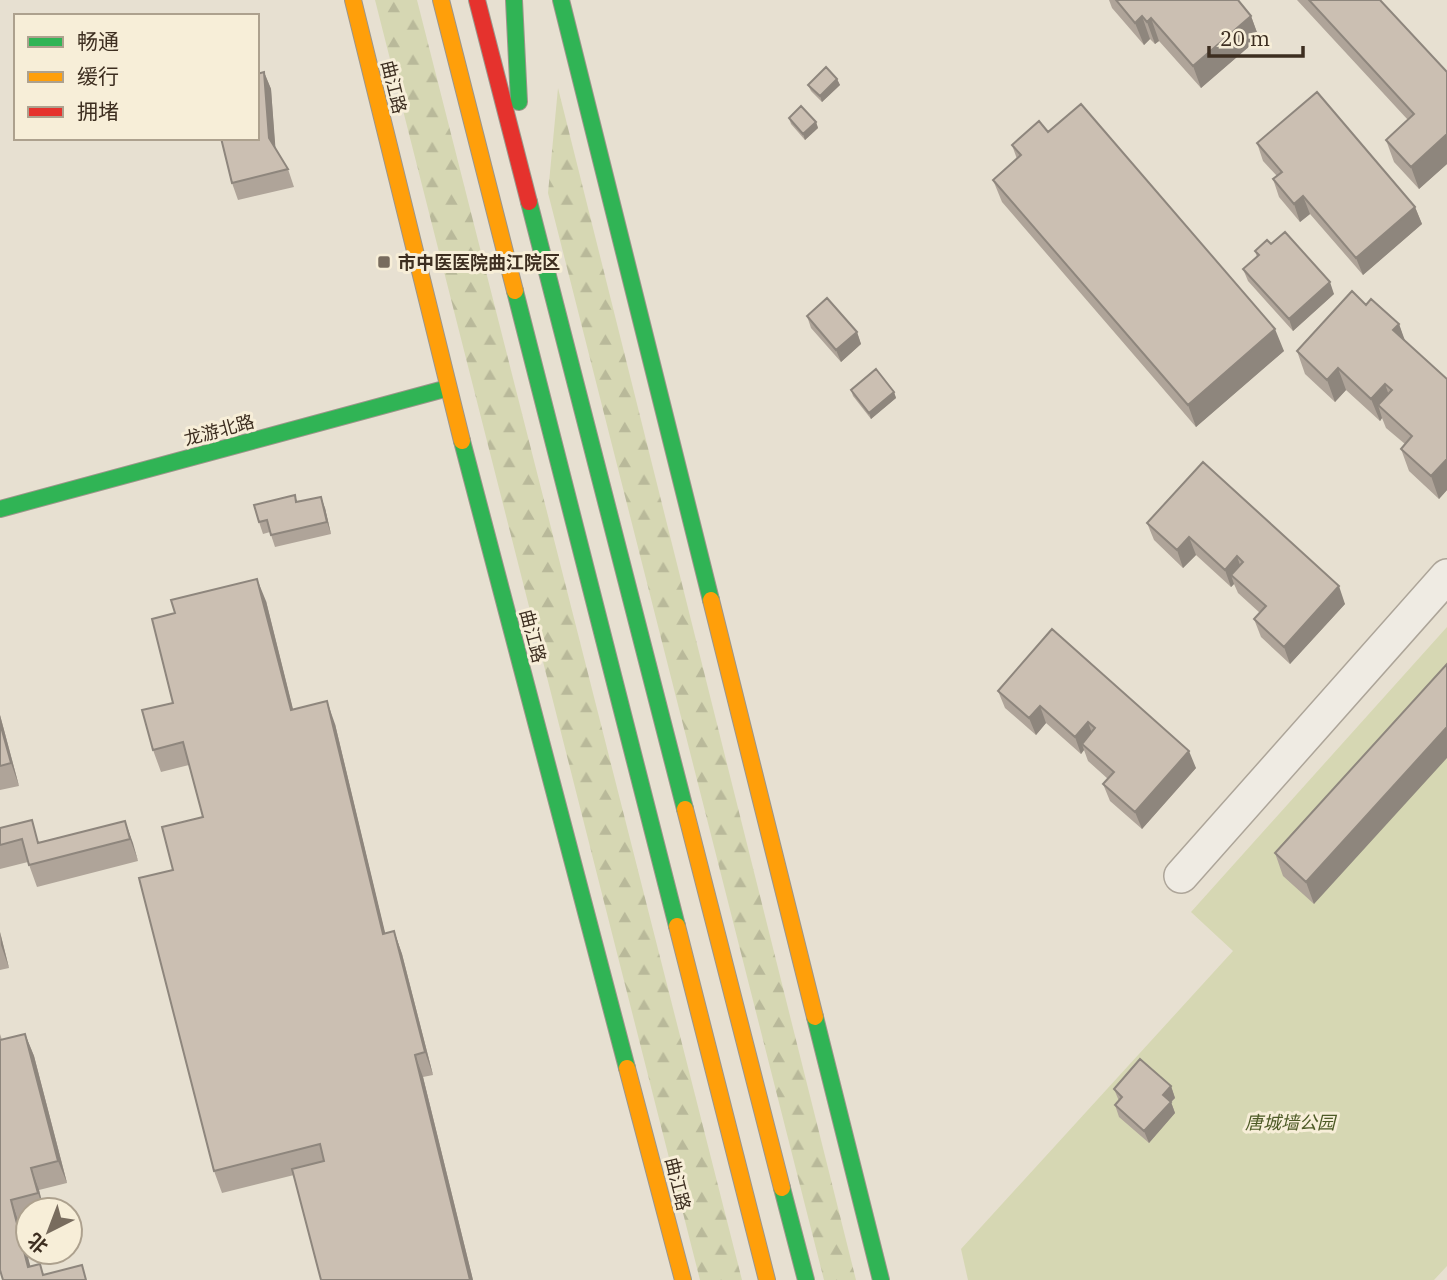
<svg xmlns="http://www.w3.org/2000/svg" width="1447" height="1280" font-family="'IBM Plex Serif','Noto Sans SC',serif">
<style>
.forest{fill:url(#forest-firs)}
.park{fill:#d6d7b3}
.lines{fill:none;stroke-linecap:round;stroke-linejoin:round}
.street-casing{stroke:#ada599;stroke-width:36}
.fast-casing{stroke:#9c958a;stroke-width:18}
.slow-casing{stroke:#9c958a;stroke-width:18}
.jam-casing{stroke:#9c958a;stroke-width:18}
.street{stroke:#efebe3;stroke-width:33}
.fast{stroke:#30b455;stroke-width:16}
.slow{stroke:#ff9f0a;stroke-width:16}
.jam{stroke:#e5322d;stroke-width:16}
.wall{fill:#afa499}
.shaded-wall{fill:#8e867d}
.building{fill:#cbbfb2;stroke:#8e867d;stroke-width:2}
.poi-dot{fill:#786c5e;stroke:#f7eed8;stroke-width:2.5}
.labels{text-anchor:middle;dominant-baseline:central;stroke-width:6;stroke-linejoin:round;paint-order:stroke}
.street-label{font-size:18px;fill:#3d2e20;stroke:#f7eed8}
.poi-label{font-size:18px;font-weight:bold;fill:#3d2e20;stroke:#f7eed8;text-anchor:start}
.park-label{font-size:18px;font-style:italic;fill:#4d5a26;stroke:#f7eed8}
</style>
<defs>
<pattern id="forest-firs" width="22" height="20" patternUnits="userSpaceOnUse" patternTransform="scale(1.75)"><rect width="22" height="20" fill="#d6d7b3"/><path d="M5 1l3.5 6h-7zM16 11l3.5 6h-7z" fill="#b9b99a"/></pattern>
</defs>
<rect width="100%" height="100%" fill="#e7e0d1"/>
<path class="forest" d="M375 0H417L742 1280H700Z
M558 88 856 1280H824L548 193Z"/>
<path class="park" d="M1447 627V1266L1434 1280H968L961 1249 1233 951 1191 912Z"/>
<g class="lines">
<defs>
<path id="street" d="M1181 876 1447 576"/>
<path id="fast" d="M514 0 519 102
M561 0 711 600
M529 202 685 809
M515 291 677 926
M462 441 627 1068
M0 509 448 388
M815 1017 881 1280
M782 1188 806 1280"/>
<path id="slow" d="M353 0 462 441
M441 0 515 291
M711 600 815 1017
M685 809 782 1188
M677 926 767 1280
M627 1068 683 1280"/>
<path id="jam" d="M477 0 529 202"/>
</defs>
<use href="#street" class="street-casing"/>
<use href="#fast" class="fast-casing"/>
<use href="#slow" class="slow-casing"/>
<use href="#jam" class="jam-casing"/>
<use href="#street" class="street"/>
<use href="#fast" class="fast"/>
<use href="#slow" class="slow"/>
<use href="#jam" class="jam"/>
</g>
<path class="wall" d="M1109 0H1238L1251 16 1259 38 1201 88 1159 41 1155 44 1150 39 1144 45 1112 8Z
M1297 0H1380L1447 72V164L1419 189 1394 162 1386 140 1408 120Z
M264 72 271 89 275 147 288 169 294 187 238 200 232 183Z
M837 79 840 85 822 102 811 91 808 85Z
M789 118 816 122 818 128 805 140 791 124Z
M1048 132 1284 351 1196 427 1002 202 993 180 1017 159 1012 145Z
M1257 143 1415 207 1422 224 1363 275 1310 214 1300 222 1279 197 1273 179 1277 176 1263 161Z
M1271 244 1334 294 1293 331 1248 281 1243 269 1257 257 1255 251Z
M1366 305 1399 324 1404 340 1447 379V490L1439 499 1409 471 1401 449 1405 444 1386 428 1382 418 1380 421 1346 390 1335 402 1305 374 1297 351Z
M807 316 857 332 861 344 841 362 811 328Z
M851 390 894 392 896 398 871 419 853 396Z
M1203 462 1345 604 1290 664 1261 637 1254 619 1260 613 1238 593 1234 584 1231 587 1196 555 1183 568 1154 540 1147 523Z
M295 495 297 502 325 508 331 534 275 547 270 532 263 534 259 522Z
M266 601 293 710 335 724 385 934 394 931 402 954 433 1075 423 1077 473 1280 294 1175 222 1193 214 1171 173 870 203 817 189 765 161 772 153 750 173 703Z
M1052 629 1196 768 1142 829 1110 801 1103 784 1108 779 1088 761 1084 750 1081 754 1046 723 1036 735 1005 708 998 691Z
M1447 664 1314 904 1283 876 1275 853Z
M0 715 19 786 0 790Z
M125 821 138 861 37 887 28 862 0 869V828L40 842Z
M0 932 9 968 0 970Z
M0 1034 2 1040 25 1034 34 1056 67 1183 39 1190 44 1210H28V1220L19 1223 30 1266 44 1275 88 1280 0 1270Z
M1171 1086 1175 1098 1171 1102 1175 1113 1149 1143 1119 1117 1115 1105 1119 1101 1114 1089Z"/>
<path class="shaded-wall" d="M1142 16 1150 39 1144 45 1135 23Z
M1251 16 1259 38 1201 88 1193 66Z
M1151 18 1159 41 1155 44 1147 22Z
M264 72 271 89 276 155 269 138Z
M837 79 840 85 822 102 820 96Z
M816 122 818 128 805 140 803 134Z
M1447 134V164L1419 189 1411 167Z
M1303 196 1310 214 1300 222 1294 204Z
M1415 207 1422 224 1363 275 1356 258Z
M1330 282 1334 294 1293 331 1289 319Z
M1399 324 1407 346 1393 330Z
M1275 329 1284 351 1196 427 1188 405Z
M857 332 861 344 841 362 836 350Z
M1338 368 1346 390 1335 402 1327 380Z
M1385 384 1393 407 1378 405 1382 418 1380 421 1371 399Z
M894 392 896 398 871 419 869 413Z
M1447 459V490L1439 499 1431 476Z
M321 497 325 508 331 534 327 522Z
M1189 537 1196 555 1183 568 1177 550Z
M1237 556 1243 574 1231 575 1234 584 1231 587 1225 570Z
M257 579 266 601 299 733 291 710Z
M1339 586 1345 604 1290 664 1284 647Z
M327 701 335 724 391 957 383 934Z
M1040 706 1046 723 1036 735 1029 718Z
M0 715 19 786 11 763 0 723Z
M1088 722 1094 739 1082 744 1084 750 1081 754 1075 737Z
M1447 727V758L1314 904 1306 882Z
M1189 751 1196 768 1142 829 1135 812Z
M125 821 133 843 138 861 130 839Z
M394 931 402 954 433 1075 425 1052Z
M0 932 9 968 1 945Z
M25 1034 34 1056 67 1183 58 1161Z
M415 1055 423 1077 473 1280H470Z
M1171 1086 1175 1098 1171 1102 1175 1113 1149 1143 1144 1131 1163 1095Z
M31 1168 39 1190 44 1210 38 1193Z
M11 1200 19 1223 34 1280 28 1267Z"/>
<path class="building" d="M1116 0H1238L1251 16 1193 66 1151 18 1147 22 1142 16 1135 23Z
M1309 0H1380L1447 72V134L1411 167 1386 140 1414 114Z
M826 67 837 79 820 96 808 85Z
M264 72 269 138 288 169 232 183 221 138H257V74Z
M1317 92 1415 207 1356 258 1303 196 1294 204 1273 179 1282 172 1257 143Z
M1081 104 1275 329 1188 405 993 180 1021 155 1012 145 1039 121 1048 132Z
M801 106 816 122 803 134 789 118Z
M1285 232 1330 282 1289 319 1243 269 1259 255 1255 251 1267 240 1271 244Z
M1352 291 1366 305 1371 299 1399 324 1393 330 1447 379V459L1431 476 1401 449 1412 436 1378 405 1392 390 1385 384 1371 399 1338 368 1327 380 1297 351Z
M827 298 857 332 836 350 807 316Z
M876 369 894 392 869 413 851 390Z
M1203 462 1339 586 1284 647 1254 619 1266 606 1231 575 1243 562 1237 556 1225 570 1189 537 1177 550 1147 523Z
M295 495 296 502 321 497 327 522 271 535 267 520 259 522 254 505Z
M257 579 291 710 327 701 383 934 394 931 425 1052 415 1055 470 1280H321L292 1169 324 1161 320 1144 214 1171 139 878 173 870 162 827 203 817 183 742 153 750 142 710 173 703 152 619 175 613 171 600Z
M1052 629 1189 751 1135 812 1103 784 1114 772 1082 744 1095 728 1088 722 1075 737 1040 706 1029 718 998 691Z
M1447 664V727L1306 882 1275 853Z
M0 723 11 763 0 766Z
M32 820 38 843 125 821 130 839 29 865 22 839 0 845V828Z
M25 1034 58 1161 31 1168 38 1193 11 1200 28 1267 40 1264 43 1275 82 1265 86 1280H3L0 1270V1040Z
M1140 1059 1171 1086 1163 1095 1171 1102 1144 1131 1115 1105 1122 1097 1114 1089Z"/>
<rect class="poi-dot" x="377" y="255" width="14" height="14" rx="3.5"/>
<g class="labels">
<g class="street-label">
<text transform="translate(394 87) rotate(76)">曲江路</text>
<text transform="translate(219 430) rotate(-15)">龙游北路</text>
<text transform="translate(533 636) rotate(75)">曲江路</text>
<text transform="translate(678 1184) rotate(76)">曲江路</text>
</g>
<g class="poi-label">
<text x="398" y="262">市中医医院曲江院区</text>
</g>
<g class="park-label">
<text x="1290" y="1122">唐城墙公园</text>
</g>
</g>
<rect x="14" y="14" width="245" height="126" fill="#f7eed8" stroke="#ada18e" stroke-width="2"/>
<rect x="28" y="37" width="35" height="10" fill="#30b455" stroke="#ada18e" stroke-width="2"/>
<text x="77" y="49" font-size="21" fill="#3d2e20">畅通</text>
<rect x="28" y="72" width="35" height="10" fill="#ff9f0a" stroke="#ada18e" stroke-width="2"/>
<text x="77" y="84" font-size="21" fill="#3d2e20">缓行</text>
<rect x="28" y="107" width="35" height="10" fill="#e5322d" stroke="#ada18e" stroke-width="2"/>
<text x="77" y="119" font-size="21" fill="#3d2e20">拥堵</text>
<g transform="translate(49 1231) rotate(222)"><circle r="33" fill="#f7eed8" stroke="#ada18e" stroke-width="2"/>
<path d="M0-5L12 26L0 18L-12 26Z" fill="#786c5e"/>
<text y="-10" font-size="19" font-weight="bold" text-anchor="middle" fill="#3d2e20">北</text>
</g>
<path d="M1209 46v10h94v-10" fill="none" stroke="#3d2e20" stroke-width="3.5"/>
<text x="1220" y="46" font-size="21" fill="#3d2e20" stroke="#f7eed8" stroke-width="5" paint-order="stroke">20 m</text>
</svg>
